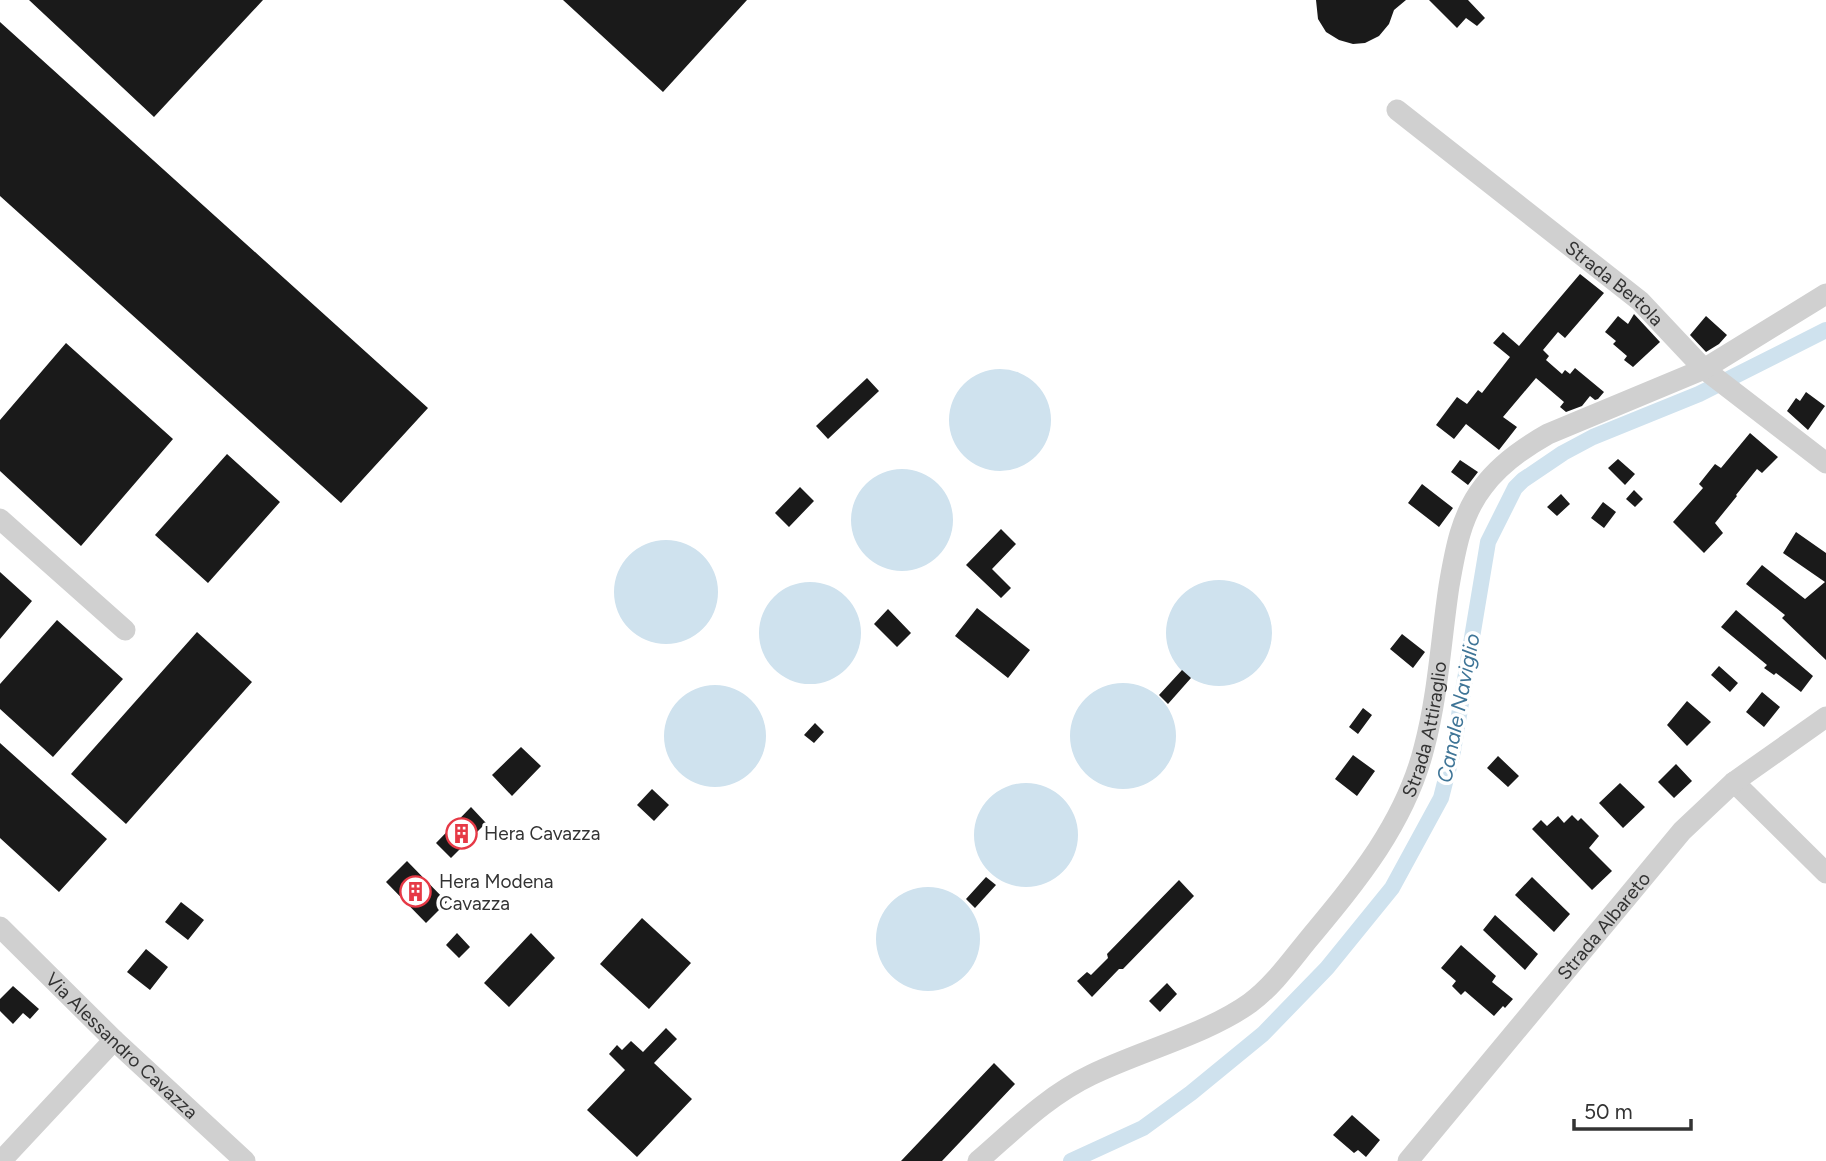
<svg xmlns="http://www.w3.org/2000/svg" width="1826" height="1161" font-family="Figtree,sans-serif">
<style>
.water{fill:#cfe2ee}
.lines{fill:none;stroke-linecap:round;stroke-linejoin:round}
.canal{stroke:#cfe2ee;stroke-width:16}
.building{fill:#1a1a1a}
.minor{stroke:#d0d0d0;stroke-width:21}
.labels{text-anchor:middle;dominant-baseline:central;stroke-width:7;stroke-linejoin:round;paint-order:stroke}
.street-label{font-size:19px;fill:#333;stroke:#fff}
.poi-label{font-size:19px;fill:#333;stroke:#fff;text-anchor:start}
.water-label{font-size:21px;font-style:italic;fill:#3f7597;stroke:#fff}
</style>
<rect width="100%" height="100%" fill="#fff"/>
<path class="water" d="M949 420a51 51 0 1 1 102 0a51 51 0 1 1-102 0Z
M851 520a51 51 0 1 1 102 0a51 51 0 1 1-102 0Z
M614 592a52 52 0 1 1 104 0a52 52 0 1 1-104 0Z
M1166 633a53 53 0 1 1 106 0a53 53 0 1 1-106 0Z
M759 633a51 51 0 1 1 102 0a51 51 0 1 1-102 0Z
M1070 736a53 53 0 1 1 106 0a53 53 0 1 1-106 0Z
M664 736a51 51 0 1 1 102 0a51 51 0 1 1-102 0Z
M974 835a52 52 0 1 1 104 0a52 52 0 1 1-104 0Z
M876 939a52 52 0 1 1 104 0a52 52 0 1 1-104 0Z"/>
<g class="lines">
<path class="canal" d="M1071 1161 1143 1128 1191 1093 1263 1034 1327 968 1392 888 1441 798 1453 751 1488 542 1515 488 1523 480 1563 453 1593 437 1699 394 1826 330"/>
</g>
<path class="building" d="M29 0H263L154 117Z
M563 0H747L663 92Z
M1316 0H1406L1394 10 1389 24 1379 36 1365 43 1353 44 1339 40 1326 32 1318 19Z
M1429 0H1468L1485 18 1477 26 1466 18 1457 28Z
M0 22 428 408 341 503 0 196Z
M1580 274 1604 293 1565 338 1558 332 1543 350 1549 356 1546 360 1562 374 1565 370 1570 374 1575 368 1604 392 1598 399 1595 400 1590 396 1582 406 1566 412 1560 407 1564 402 1536 378 1503 417 1517 427 1499 450 1466 424 1454 439 1436 425 1457 397 1467 404 1478 390 1482 393 1510 357 1493 343 1503 332 1519 346Z
M1634 314 1660 342 1633 367 1624 360 1627 356 1613 344 1616 341 1605 332 1618 316 1628 324Z
M1706 316 1727 335 1719 344 1706 352 1690 335Z
M66 343 173 439 81 546 0 471V420Z
M867 378 879 391 828 439 816 426Z
M1806 392 1825 406 1808 430 1787 411 1796 398 1800 401Z
M1750 433 1778 457 1762 473 1757 469 1736 495 1737 496 1715 523 1723 533 1704 553 1673 522 1703 488 1699 484 1715 464 1721 468Z
M227 454 280 502 208 583 155 535Z
M1618 459 1635 474 1625 485 1608 468Z
M1460 460 1478 472 1468 485 1451 472Z
M1422 484 1453 508 1439 527 1408 503Z
M800 487 814 501 789 527 775 513Z
M1634 490 1643 499 1635 507 1626 499Z
M1561 494 1570 504 1557 516 1547 507Z
M1603 502 1616 512 1604 528 1591 518Z
M1001 529 1016 544 992 569 1011 588 1001 598 966 565Z
M1796 532 1826 553V660L1782 618 1785 615 1746 584 1762 565 1805 599 1825 582 1783 553Z
M0 572 32 601 0 639Z
M977 608 1030 650 1008 678 955 636Z
M888 609 911 633 897 647 874 624Z
M1736 610 1813 676 1801 692 1776 673 1774 675 1764 668 1767 665 1721 627Z
M57 620 123 679 53 757 0 709V684Z
M197 632 252 682 126 824 71 774Z
M1402 634 1425 652 1413 668 1390 649Z
M1719 666 1738 683 1730 692 1711 675Z
M1182 670 1191 678 1168 704 1159 695Z
M1762 692 1780 707 1764 727 1746 712Z
M1687 701 1711 722 1687 746 1667 725Z
M1363 708 1372 715 1358 734 1349 727Z
M815 723 824 732 814 743 804 735Z
M0 743 107 839 59 892 0 838Z
M521 747 541 766 512 796 492 775Z
M1353 755 1375 771 1357 796 1335 779Z
M1498 756 1519 776 1508 787 1487 768Z
M1676 764 1692 781 1674 798 1658 782Z
M1620 783 1645 807 1623 828 1599 803Z
M652 789 669 805 654 821 637 805Z
M471 807 486 823 451 858 436 843Z
M1572 815 1578 821 1581 818 1599 836 1589 848 1612 871 1592 890 1532 829 1541 820 1547 826 1558 816 1564 823Z
M407 861 447 902 426 923 386 882Z
M986 877 996 885 975 908 966 899Z
M1532 877 1570 914 1554 932 1515 895Z
M1179 880 1194 896 1123 969H1119L1092 997 1077 981 1087 972 1091 975 1108 958 1107 954Z
M181 902 204 920 188 940 165 922Z
M1495 915 1538 954 1525 970 1483 930Z
M642 918 691 963 649 1009 600 964Z
M457 933 470 947 459 958 446 945Z
M531 933 555 958 509 1007 484 983Z
M1461 945 1496 976 1492 982 1513 999 1505 1008 1503 1006 1494 1016 1465 991 1461 995 1452 986 1456 981 1441 968Z
M146 949 168 967 150 990 127 972Z
M1167 983 1177 994 1160 1012 1149 1001Z
M13 986 39 1009 30 1019 23 1013 13 1024 0 1011V999Z
M666 1028 677 1039 654 1063 692 1099 637 1157 587 1110 625 1070 609 1054 617 1045 622 1050 631 1041 643 1052Z
M994 1063 1015 1084 942 1161H901Z
M1352 1115 1380 1140 1366 1157 1358 1150 1354 1153 1333 1135Z"/>
<g class="lines">
<g class="minor">
<path id="s1" d="M1397 110 1640 301 1704 369 1826 463"/>
<path d="M0 519 125 630"/>
<path d="M1734 782 1826 873"/>
<path id="s2" d="M0 927 114 1040 245 1161"/>
<path d="M1 1161 114 1040"/>
<path id="s3" d="M978 1161C1014 1130 1047 1096 1091 1075 1140 1051 1207 1034 1250 1003 1272 987 1290 962 1307 941 1332 911 1357 881 1378 849 1398 818 1415 784 1424 748 1438 696 1441 639 1449 586 1455 551 1461 515 1483 487 1500 464 1523 448 1548 434L1704 369 1826 294"/>
<path id="s4" d="M1408 1161 1682 831 1734 782 1826 717"/>
</g>
</g>
<defs>
<symbol id="building-ring" viewBox="-11 -11 22 22"><circle r="9.5" fill="#fff" stroke="#e63946" stroke-width="1.5"/><path d="M-4-6H4V6H1V3H-1V6H-4ZM-2.5-4.3h1.7v1.8h-1.7ZM.8-4.3h1.7v1.8H.8ZM-2.5-1h1.7V.8h-1.7ZM.8-1h1.7V.8H.8Z" fill="#e63946"/></symbol>
</defs>
<g fill-rule="evenodd">
<use href="#building-ring" x="444" y="816" width="35" height="35"/>
<use href="#building-ring" x="398" y="874" width="35" height="35"/>
</g>
<g class="labels">
<g class="street-label">
<text stroke="none"><textPath href="#s1" startOffset="278">Strada Bertola</textPath></text>
<text stroke="none"><textPath href="#s3" startOffset="648">Strada Attiraglio</textPath></text>
<text stroke="none"><textPath href="#s4" startOffset="306">Strada Albareto</textPath></text>
<text stroke="none"><textPath href="#s2" startOffset="170">Via Alessandro Cavazza</textPath></text>
</g>
<g class="poi-label">
<text x="484" y="833">Hera Cavazza</text>
<text x="439" y="881">Hera Modena<tspan x="439" dy="22">Cavazza</tspan></text>
</g>
<g class="water-label">
<text transform="translate(1458 708) rotate(-79)">Canale Naviglio</text>
</g>
</g>
<path d="M1574 1119v10h117v-10" fill="none" stroke="#333333" stroke-width="3.5"/>
<text x="1584" y="1119" font-size="21" fill="#333333" stroke="#ffffff" stroke-width="5" paint-order="stroke">50 m</text>
</svg>
